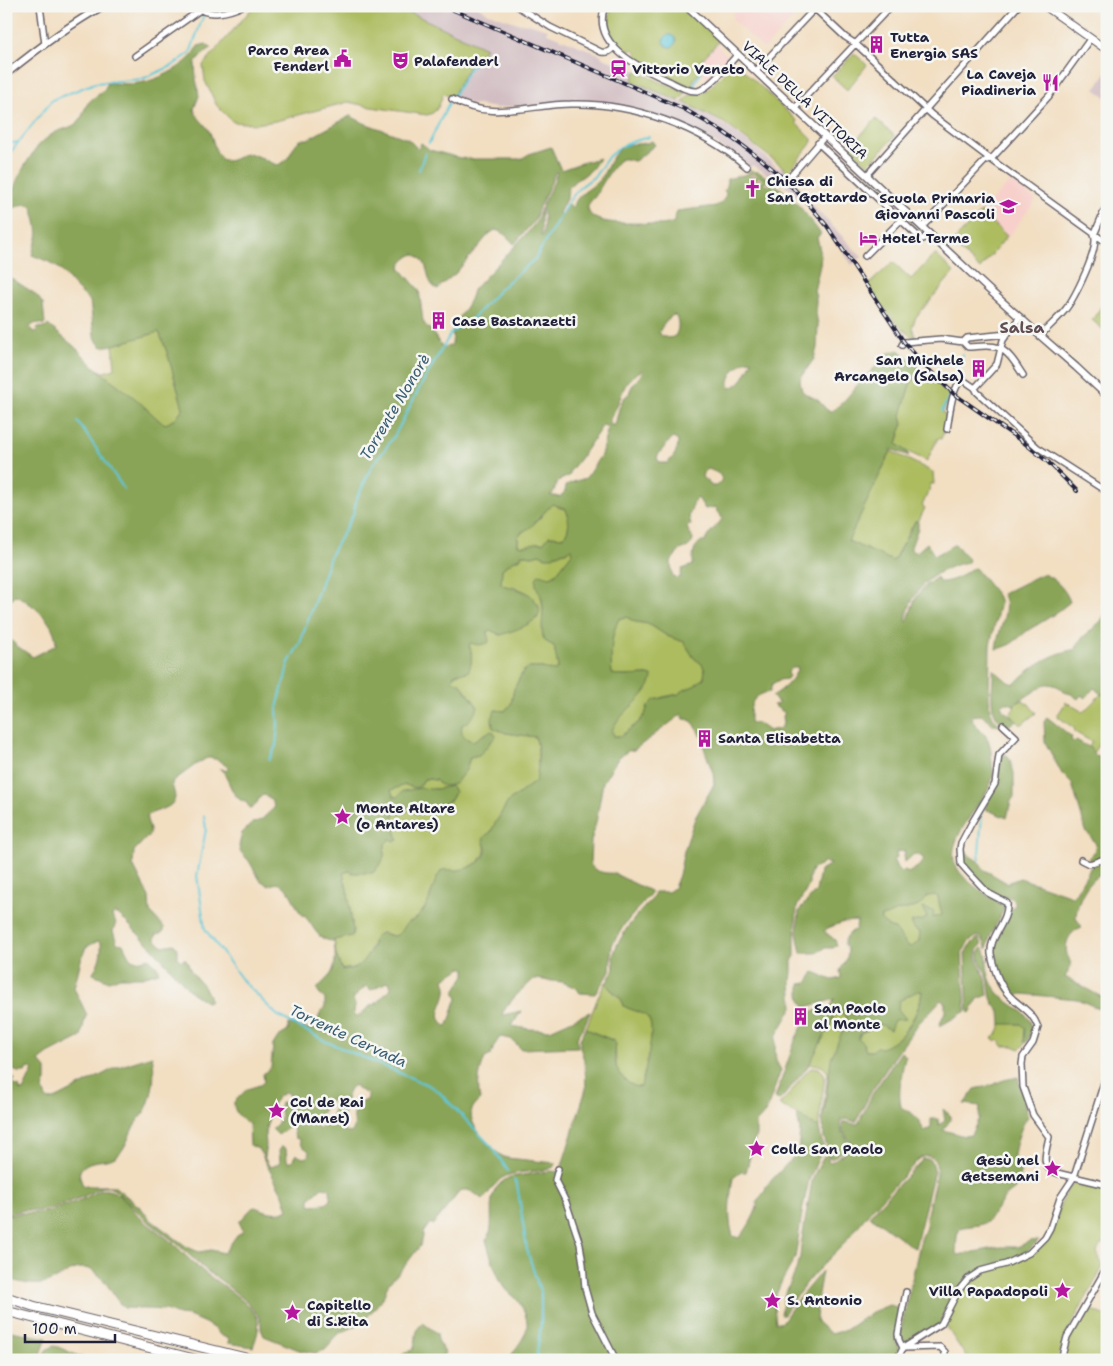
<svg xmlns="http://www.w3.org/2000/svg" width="1113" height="1366" font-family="'Shantell Sans',sans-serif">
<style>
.built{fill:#f7d0cb}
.industrial{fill:#d2bec2}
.green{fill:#acbc5f;stroke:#676f4d}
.forest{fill:#89a456;stroke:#566348;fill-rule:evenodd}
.water{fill:#5ec8d9;stroke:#40758a}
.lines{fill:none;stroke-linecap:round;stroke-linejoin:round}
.stream{stroke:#5ec8d9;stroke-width:2}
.minor-tunnel{stroke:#c8b8a6;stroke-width:5;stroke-dasharray:5 2.5;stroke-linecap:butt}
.minor-casing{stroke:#6b646a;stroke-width:8}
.tertiary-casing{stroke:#6b646a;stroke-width:9}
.secondary-casing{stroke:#6b646a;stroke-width:9}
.motorway-casing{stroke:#6b646a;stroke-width:11}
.minor{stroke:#fff;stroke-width:5}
.tertiary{stroke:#fff;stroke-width:6}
.secondary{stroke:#fff;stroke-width:7}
.motorway{stroke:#fff;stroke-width:9}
.rail-casing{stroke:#22223b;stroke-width:4}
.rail{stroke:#f6f6f2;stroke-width:2;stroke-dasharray:5.5;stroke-linecap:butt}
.labels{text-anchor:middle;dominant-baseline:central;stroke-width:5;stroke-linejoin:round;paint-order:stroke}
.poi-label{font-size:14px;font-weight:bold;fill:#22223b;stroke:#f6f6f2;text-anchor:start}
.street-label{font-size:14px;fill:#22223b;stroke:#f6f6f2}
.water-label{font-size:15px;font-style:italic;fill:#375c72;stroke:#f6f6f2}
.quarter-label{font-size:16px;font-weight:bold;fill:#614e54;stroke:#f6f6f2}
</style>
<rect width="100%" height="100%" fill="#f6f6f2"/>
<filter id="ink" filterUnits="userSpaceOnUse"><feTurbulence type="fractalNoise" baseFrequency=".02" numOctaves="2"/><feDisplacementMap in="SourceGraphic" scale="10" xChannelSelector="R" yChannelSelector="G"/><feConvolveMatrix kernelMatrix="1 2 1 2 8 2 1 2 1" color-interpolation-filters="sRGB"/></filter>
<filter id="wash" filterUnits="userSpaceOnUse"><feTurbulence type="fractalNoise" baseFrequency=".0096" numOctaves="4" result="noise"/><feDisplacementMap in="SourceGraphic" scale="20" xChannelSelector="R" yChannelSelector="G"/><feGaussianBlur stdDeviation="1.12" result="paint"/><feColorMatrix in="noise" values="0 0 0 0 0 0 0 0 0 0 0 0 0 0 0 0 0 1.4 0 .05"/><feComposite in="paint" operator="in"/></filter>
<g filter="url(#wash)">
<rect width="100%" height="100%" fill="#f2dec1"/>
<path class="built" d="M743 6H803L804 7 764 49 732 19 734 16 732 14 738 7 743 12 746 9Z
M716 44 729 57 709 79 695 66Z
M1011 181 1036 200 1008 237 981 212Z"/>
<path class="industrial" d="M396 6H477L488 13 518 23 531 24 548 29 547 33 602 55 601 57 615 63 617 58 626 61 624 66 647 76 666 95 701 111 727 127 753 146 778 168 782 167 792 184 862 257 852 265 828 229 817 216 797 196 788 188 753 165 750 167 743 161 710 140 621 106 601 102 584 101 574 97 572 101 496 108 471 104 452 97 469 66 486 48Z
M1107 71V98L1095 89Z"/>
<path class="green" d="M254 6H396L486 48 469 66 452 97 443 94C440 103 438 113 427 115L371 107 348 102 276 121 255 124 233 122 217 106 205 81 203 65Z
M612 6H683L720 40 696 66 701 71 695 78 691 87 645 67 639 62 635 56 637 53 633 49 630 51C610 38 604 29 612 6Z
M854 53 867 65 847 90 832 76Z
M735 62 797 121 796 123 812 139V141L810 145 789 171 786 173 782 166 724 123 683 102 690 94 701 93 706 91Z
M636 71 686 93 679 101 632 81Z
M876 119 895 136 868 165 849 147Z
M981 212 1007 236 980 269 952 243Z
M935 254 954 272 916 317 912 327 916 339C895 326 882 305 868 285L893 262 911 279Z
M1107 298V333L1092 320Z
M159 332 167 352 183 408 175 419 166 424 161 422 97 369 104 372 115 369 113 345Z
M923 372 951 396 943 412C950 421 945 428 941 439L938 438 927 461 906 451 897 444 900 434 899 433 903 424 901 415 909 388 911 383Z
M891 451 933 472 934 484H930V488L922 506 925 508 918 522 915 521 893 561 848 541Z
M553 504 560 508 566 509C569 518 571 530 563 537L549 536 543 543C534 541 529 548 518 545V536L539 519 550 505Z
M572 548V553L555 575 550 577 541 597 542 600 545 641 554 646 558 666 556 670 554 671 542 668H527L524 670 514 689 511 704 505 711 495 710 506 733 535 737C540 746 538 771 536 781L508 802 484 843C490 858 472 868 460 870 452 871 447 869 440 873L430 900 418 917 406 924 399 934 394 936 382 933 374 939C373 946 362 967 354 968 349 970 347 968 342 970L336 955 334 940 351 936 353 931 348 893 343 873 350 871 373 873 382 862 384 856 385 844 390 839 395 841 398 840 393 822 394 813C397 813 402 813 404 812 410 809 411 809 416 814L429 811 451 800 454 795 452 786C447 787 441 789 436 789 423 789 408 788 397 797H394L390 790 405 785 420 786 424 779 436 780 439 784 468 764 470 757 479 755 482 752 491 741 484 734 477 740 472 741C445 731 473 719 478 707L460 683 452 681 454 675 458 673 467 672C472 665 473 653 469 645L470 642 479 645 489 641 487 635 488 631 490 630 501 635 538 618 539 605 528 593 515 587H508L501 584 502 569 513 561 518 559 521 554 532 556 539 554 546 557 565 552Z
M626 617 636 622 649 624 667 636 684 642 694 658 702 664 705 670 704 678 694 686 682 691 679 694 663 697 648 706 645 715 638 723 621 736H614L611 731 616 721 641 696 648 675 623 676 612 674C609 656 610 634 619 618Z
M1101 694H1107V746L1099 744 1093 753 1089 747 1092 742 1073 731 1075 729 1057 716 1066 702 1083 712Z
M1023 700 1026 704 1028 703 1036 713 1021 725 1010 714 1015 707 1013 705Z
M936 895 938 897 942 915 932 918 923 908 927 917 914 929 920 931C920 939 919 943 912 947L907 946 895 929 890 928 880 921 882 917C889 915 895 911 902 910 917 906 916 911 927 896Z
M606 982C609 993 622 995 624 1006 632 1011 642 1011 649 1018 657 1029 644 1074 641 1087 633 1088 630 1084 624 1079 622 1076 618 1073 617 1070 615 1064 616 1045 615 1042 613 1039 592 1033 586 1028L598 997Z
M922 990C920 1016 895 1054 866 1051L863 1043 858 1040 861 1033 894 1019H905L898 1009 899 1001 915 992Z
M836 1013H840L846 1016 847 1019 843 1028 822 1118 828 1073C824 1066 817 1063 809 1065L824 1036 829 1030 834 1015Z
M1008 1023 1021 1024 1025 1028 1024 1042 1025 1044 1020 1049 1013 1046H1003L999 1040 996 1041 992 1038 997 1035 1001 1024Z
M812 1067C818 1067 823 1070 825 1076L819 1120V1128L808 1122 779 1104C792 1095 799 1077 812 1067Z
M1077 1183H1093L1107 1186V1244H1101L1097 1252 1103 1267 1064 1338 1058 1360H968L946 1326C950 1313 954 1298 963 1287 975 1272 1016 1258 1035 1250 1041 1245 1047 1239 1051 1232 1059 1219 1061 1187 1077 1183Z
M1086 1308 1107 1316V1360H1063L1068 1340Z"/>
<path class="forest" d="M206 44 211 48 203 54 195 63 196 79 199 96 194 109C196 118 205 123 209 131 214 139 214 153 222 159 231 165 239 154 248 154 259 155 267 161 277 165 296 160 289 138 308 139L350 116 364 123 408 139 418 149 421 143 430 150 460 158 471 159H521L529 154 551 147 561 170 581 163 600 158 591 170 582 177 576 180 568 188 567 197 559 213 561 216 568 205 573 207C579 191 590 191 600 179 608 169 610 156 622 147 630 142 643 146 652 141L655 145 635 161C630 161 624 157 620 160 611 167 602 185 596 195 594 199 587 203 588 208 589 225 625 223 636 223 651 223 659 228 674 222L677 211 716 206C721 203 725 200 726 193L724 191 727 187V179L747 174 750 171 758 172 762 174 784 191 801 208 821 234 817 237 821 255 820 265 814 291 816 297V313L818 325 817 348 814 359 801 377 800 381 802 391 806 394 818 400 827 410 831 411 835 409 844 401 860 382 880 362V356L898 350 901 351 923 372 911 383 909 388 901 415 903 424 899 433H900L897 444 906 451 909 456 891 449V451L848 541 893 561 916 520 918 522V528L911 547V550L914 552H917L927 543 934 555 938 554 955 544 969 560 968 562C937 568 910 588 906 621L908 620C915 597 917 591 937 577L939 582C946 582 954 580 960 576 966 573 968 569 975 568L997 595 1000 602 990 645 989 697 990 710 993 717 1000 726 994 725 982 715 971 716 974 720 970 719C975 724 982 730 986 736 991 744 991 753 992 762 992 767 994 771 993 777 988 801 942 839 956 866 965 884 989 895 1005 907L990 937 987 949 982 938 978 936 971 940 967 944 962 954 966 1011 940 1026 939 1025 945 1012V1003L941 1000 918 1024 891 1062 871 1092 856 1122 846 1119 841 1120C838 1132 847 1136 851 1146L831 1159 824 1137 822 1118 825 1107 831 1059 847 1019 846 1016 840 1013 834 1015 829 1030 824 1036 809 1065 782 1098 779 1100 775 1098 796 1038 810 1012 830 1007 835 999 806 1007C799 1001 800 993 800 984L807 983 814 972 832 980 841 978 840 971 847 958 848 950 844 943C846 936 850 932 856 929L857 921 844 922 828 928 824 931 835 940 837 945 833 948H825L816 953H801L797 933 799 912 801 908 816 891 820 871 830 864 824 862 820 866 812 869 809 878V885L797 907 795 936V956L792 961V972L791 982 793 1007 776 1036 775 1050 776 1061 781 1070 766 1112 756 1123V1135L746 1172H741L733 1178C730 1197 727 1217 733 1236L739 1238C746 1231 754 1217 757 1207 758 1200 755 1205 759 1199 762 1194 766 1192 766 1186L798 1152 800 1130 797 1115 819 1128 821 1138 824 1148V1151L818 1159 809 1180 803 1207 795 1258 781 1283 776 1295 774 1308 776 1322 781 1323 783 1321 795 1303 822 1271 818 1294 816 1321 831 1334 846 1330 872 1312 889 1305 901 1308 896 1342C901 1347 897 1354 893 1360H509C514 1348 526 1339 527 1326 528 1318 522 1307 518 1301 513 1295 506 1291 502 1284 495 1271 490 1255 486 1240 500 1224 478 1192 510 1177L550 1171 560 1172 586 1089 585 1063 580 1047V1039L586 1028C595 1035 610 1037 616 1044 615 1052 614 1061 617 1068 619 1077 632 1088 641 1087 644 1073 657 1028 648 1018 642 1011 632 1011 624 1006 622 996 612 992 606 984L614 969 613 956 617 945 627 928 638 914 652 899 655 892H668L674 888 679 875 684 851 695 818 714 784 713 773 704 748 706 736H700C697 728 694 719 684 719L682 714 634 750 628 751 619 757 603 782 596 823 591 841 590 864C594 872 606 874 615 873L619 876 650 891 651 893 624 925 612 945 610 971 595 994 580 993 574 987 562 982 534 979C522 990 510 1000 502 1014L503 1015 521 1011 512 1026 529 1029 550 1030 590 1012 584 1026 577 1038 578 1047 521 1049 511 1039 500 1037 494 1046 491 1055 485 1058C479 1073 477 1083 480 1100 460 1114 479 1134 491 1146 496 1151 500 1156 507 1158L555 1163 554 1167C538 1174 517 1169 502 1178 495 1183 489 1193 483 1200 476 1194 468 1187 460 1191L433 1225 430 1223 423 1233V1237L420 1246 403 1268 388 1284 383 1298 364 1321 354 1327 340 1333 334 1338 329 1346 325 1350 315 1353 299 1350 264 1336 261 1329V1323L258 1315 246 1301 220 1280 207 1271 175 1242 146 1220 115 1190 109 1187H103L82 1197 50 1209 37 1211 25 1210 6 1214V1077L15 1079 12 1084 16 1086 20 1087 19 1090 23 1091 33 1070 29 1068 27 1069 25 1072H18L10 1069 8 1075 6 1074V635L17 646 33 657 56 645C56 622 35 606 16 595L6 603V275L34 293 41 301 43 304 45 324 44 325C37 322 35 323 30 327L34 333 38 330 37 328 39 327 45 328 48 325 75 347 97 369 136 399 161 422 166 424C174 420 178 416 183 408L167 352 159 332 113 345 102 347 98 343 94 335 90 301 75 287 60 269 49 262 32 255C33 249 35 245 37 239 39 229 35 217 32 207 25 202 21 205 14 208L12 207C6 193 29 157 39 145 43 141 49 136 54 133 61 129 72 128 78 122 84 116 84 107 89 102 96 94 105 94 107 83 117 83 129 85 139 83 157 81 192 64 198 46ZM555 172H557L553 184 542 205 544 219 543 235 541 236V208L537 221 529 231 473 290C471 303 460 314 454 325 452 331 453 339 452 345L444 348 438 341 431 330 426 326 423 321 419 290 400 268C401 262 409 256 414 254 433 262 423 284 438 289L445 282 456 273 489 234 495 230C504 232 508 238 514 244L535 220 539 207 551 183ZM673 315 676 316C679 322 679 330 675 336 670 339 663 338 659 333 661 327 667 319 673 315ZM747 360 752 361C747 371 742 386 729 388 727 376 737 366 747 360ZM643 370C640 380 632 381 629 394 619 399 618 415 615 425H611C610 421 609 421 611 417 612 413 613 413 615 410 619 403 623 388 627 383 631 379 637 372 643 370ZM603 425 608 427 601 455 586 478C582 479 568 483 566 486 565 487 566 489 565 491 564 493 562 495 559 497L550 495 553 493 558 481 569 476 571 470 582 456ZM673 438 678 441C678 450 674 458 667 463H660L657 458 658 455 671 439ZM708 469C716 472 728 476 717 486H712L702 477 703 473ZM697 498 700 501 705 509 716 507 717 512 720 514 722 519C716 528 708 532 705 542H700C692 550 693 555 693 565L682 569 680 577 677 579 672 574 671 561 680 550 688 547 692 543 693 539 687 528 688 526 691 525 689 516 695 499ZM552 504 566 509C569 518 571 530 563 537L549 536 543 543C534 541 529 548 518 545V536L522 532 531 527ZM572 549V553L555 575 550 577 539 574C531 584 540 590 542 600 545 612 540 625 543 637L545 641 554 646 558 667 556 670 554 671 542 668H527L524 670 514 689 511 704 505 711 495 710 492 719 493 728 506 733 535 737C540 746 538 771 536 781L508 802 494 825 491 832 485 836 483 840C484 842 485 845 486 848 487 861 470 868 459 870 453 871 448 869 442 870 430 884 432 906 417 918 414 921 409 921 406 924 401 928 401 936 393 936 386 935 380 930 375 937 372 941 374 941 373 945 371 950 362 964 357 967 353 970 347 968 342 970L336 955 334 940 352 936 353 931 348 893 343 873 350 871 353 873H373L382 862 384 856 385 844 390 839 395 841 398 840 393 822 394 813 401 814C407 811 410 808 416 814L429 811 451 800 455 792 452 786 436 789 421 788 403 791 397 797H394L391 790 405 785 416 788 420 786 424 779C428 778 432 780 436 780 442 788 445 786 455 784L466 770 470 757 479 755 482 752 496 736 494 732 490 731 473 741C464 739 460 733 462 725L469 721C471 716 477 713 478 707L460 683 452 680 454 675 458 673 468 672C472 665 473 653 469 646L470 643 479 645 488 643 489 641 487 633 488 631 490 630 501 635C514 630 553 620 535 601 533 598 531 595 527 593 518 588 509 588 501 584L502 569 513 561 521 558V554L532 556 539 554 546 557H551L556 554 565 552ZM626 617 636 622 649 624 667 636 684 642 694 658 702 664 705 670 704 678 694 686 682 691 679 694 654 700 648 706 645 715 638 723 621 736H614L612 731C618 712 651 697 652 676L648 675 623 676 612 674C610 657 611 633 619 619ZM793 667H798C795 679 783 690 772 696L779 704 773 705 785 713 782 716 783 724 781 728 769 731 758 723H750C750 706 750 695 770 692L772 684 779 680 787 679 789 676 788 672ZM207 758C217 758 222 762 228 768L227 771 219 768 224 773 233 792 239 799 247 803 250 809C259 805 256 799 263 795 269 796 274 801 274 808L261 820 252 823 242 833 239 846 240 851 249 861 260 880 269 886C285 876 292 898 298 909 300 914 305 916 308 920 316 931 319 941 334 941 335 951 337 964 331 974 327 979 321 984 317 989L319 994 325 999V1007C318 1012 318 1021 317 1029H308L289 1024 288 1031 278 1037 273 1045 271 1067 263 1074 264 1082 260 1085 247 1089 234 1102C233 1112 241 1119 249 1124L250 1145 258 1149 262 1154 264 1160 283 1195 288 1209C278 1216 265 1211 255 1207L252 1208 239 1222 243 1230 242 1232 237 1235 224 1253 211 1250 199 1252 187 1247 151 1220 141 1208 114 1186H83C81 1179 77 1173 82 1168 91 1158 105 1163 115 1157 125 1151 128 1138 133 1128 136 1121 142 1116 146 1109 153 1096 156 1071 152 1056L115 1068 57 1098 49 1100 46 1098 43 1089 46 1081V1069L39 1061 48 1054 81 1037 85 1018 87 1015 74 988 81 960 86 947 98 941 101 943C102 952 99 965 93 972V974L109 981 120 977H142L159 972 157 966 149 958C131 963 131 961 123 944L117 943 113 931 116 923 112 916 114 914H118L153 949 191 992 206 1002 210 1001C209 987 194 979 189 967 188 964 188 962 186 959H184L181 961 178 958V950L174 944 162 946 155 939 156 935 164 931V927L150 912 149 897 133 865 134 851 150 834C151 827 145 821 148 815 156 810 173 809 175 798 175 793 172 787 172 782L195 765ZM905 851 904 855 905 862 914 854 919 855 924 859 919 866 908 873 905 870 901 872 897 868 894 861 897 857 896 852ZM935 895 938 897 942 915 933 918 934 911 922 908 927 917 923 920 911 922 914 929 920 932 919 941 912 947 907 946 895 929 890 928 880 920 882 917C889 915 895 911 902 910 917 906 916 911 927 896ZM461 968H465V975L455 991V994L458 998C454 1003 454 1007 452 1013 451 1017 449 1020 448 1025L445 1026C433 1014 444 1005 446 992 447 988 445 983 444 979ZM389 981 391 988 378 1002 369 1007 357 1017 354 1014 355 1005 353 999 366 986 371 990ZM922 991C921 1008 910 1029 896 1040 892 1043 886 1046 882 1048L877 1047 872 1051H866L863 1043 858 1039 861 1033 880 1024 890 1030 894 1020 906 1019 898 1009 899 1001 915 992ZM355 1085 357 1089 368 1094V1097L367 1100 362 1102 360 1106 354 1114C353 1121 357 1126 351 1133L346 1132 342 1122 344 1106 349 1090 351 1087ZM284 1093H288L289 1097 287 1101 281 1103C277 1115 287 1115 273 1128V1130L278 1135 290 1127H293L295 1138 299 1139 301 1145 309 1151V1155C305 1160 300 1157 296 1154L292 1161 289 1162 287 1160 286 1149 282 1146 279 1151 280 1162 274 1166 270 1167 264 1157 266 1145 265 1132 272 1107 277 1097ZM333 1100C336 1111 330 1125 319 1128L317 1126C319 1116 324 1108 330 1101ZM322 1187 330 1189C332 1208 324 1203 311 1205L310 1203V1198Z
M1043 574C1055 578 1067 591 1070 602 1057 613 1044 621 1030 629 1018 637 1012 647 996 649 997 634 1008 615 1005 601 1005 599 1003 596 1002 594L1040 575Z
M1107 613V694L1102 695 1094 688 1085 698 1081 695 1078 699 1071 694 1064 692C1060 686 1053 684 1046 684L1013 705 1010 703H1004L1002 705V709L1016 720C1012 725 1007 727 1002 723 986 710 994 687 993 669L1008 682 1014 684C1018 681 1021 676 1026 673 1042 660 1056 653 1076 649L1078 642 1101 621 1105 614Z
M1047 717 1072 737 1071 740 1074 742 1076 740 1089 747 1096 756 1102 758 1101 760 1104 762 1106 759 1104 757 1107 753V857L1091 862 1088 858 1095 851 1096 844 1086 831 1072 784 1062 774 1045 742 1044 722Z
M1006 754 1010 760 1014 773V797L1011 801 1007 818 985 809 996 781 1000 758Z
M963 847 970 856 978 861 983 869 1007 883 1020 878 1072 896 1075 894 1092 865 1107 861V871C1088 878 1077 899 1076 918L1082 927C1071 931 1064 941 1067 954 1068 958 1071 961 1071 966 1070 969 1067 974 1065 977L1107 1000V1012L1077 999 1022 994 1013 997C987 972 991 929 1015 906V902L1012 898 997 896 981 885 962 861V850Z
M978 938 980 939 982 945 977 950V960L986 979 988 995 978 999 970 1013 968 1012 965 954 969 946Z
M982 948C985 950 985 950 986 954 987 957 987 958 987 962 987 972 990 983 997 991 1011 1010 1043 1012 1027 1042H1024L1025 1028 1021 1024H1001L1000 1012 993 1003 991 998 988 978 979 960V951Z
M901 1052 906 1056C902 1065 896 1104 903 1109 905 1111 908 1111 910 1112 918 1117 920 1123 924 1131L931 1128V1119H938L939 1125 945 1121 943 1109 951 1116V1119L943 1130 964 1136 971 1135 979 1118 980 1106 964 1104 975 1089 992 1085 1004 1080 1018 1077 1025 1107 1028 1117C1021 1124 1012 1153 1014 1164L1021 1171 1015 1189 1006 1196 987 1222 979 1225 963 1227 960 1228 957 1236 956 1252 958 1255 1001 1247H1017L1030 1241 1039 1240 1026 1253 1004 1262 987 1267 957 1289 947 1307 940 1324 906 1344 902 1343 900 1334 920 1243C922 1234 928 1227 926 1218 928 1207 939 1172 936 1163 935 1160 933 1158 930 1157 926 1155 923 1157 919 1159L871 1210 843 1245 812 1276 792 1302 784 1314H781L784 1296 795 1273 800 1257 801 1245 812 1181 815 1173 827 1151 829 1156 828 1161 831 1162 853 1147C851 1138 839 1133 843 1122 848 1121 852 1125 858 1124L873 1093Z
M923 1159H928C933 1162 934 1165 934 1171L915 1248 911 1246 883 1225 869 1216Z
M101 1190C121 1187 131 1211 145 1222 157 1231 169 1239 179 1249 187 1257 195 1265 204 1272 218 1283 249 1302 257 1317 261 1327 256 1338 253 1347L228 1343 229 1339 220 1335 213 1328 205 1323 189 1316 179 1315 165 1310 124 1308C113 1298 108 1281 95 1272 76 1259 59 1282 41 1284 30 1286 17 1281 6 1279V1216L19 1213H38L50 1211 83 1199Z
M423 1323 437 1333 438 1340 445 1353 440 1360H395L405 1352 413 1350C418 1340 413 1330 423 1323Z
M6 1330 47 1338 39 1360H6Z
M54 1346 58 1347 88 1360H41L46 1350Z"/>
<path class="water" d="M664 41a6 6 0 1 1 12 0a6 6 0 1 1-12 0Z"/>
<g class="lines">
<path class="stream" d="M207 9 208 6
M693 87 697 79 702 72
M454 95 470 68 485 54
M429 143 449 103
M6 144 19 142
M6 158 52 100 95 83 142 79 172 66 190 53 204 14
M419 170 425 153
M953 388 958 374 963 354
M942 411 950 394
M78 422 124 489
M269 760 276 746 278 725 277 708 289 662 300 643 331 554 353 515 357 498 372 466 383 452 395 435 419 389 451 333 471 320 500 289 535 259 569 201 579 188 595 176 609 156 619 148 631 142 649 137
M204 816 206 829 197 876 205 929 243 981 277 1015 325 1041 430 1086 438 1091 493 1148 508 1171
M980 860 979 853 982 814
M514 1180 517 1184 527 1250 541 1294V1324L537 1353 540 1360"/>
</g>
</g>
<g filter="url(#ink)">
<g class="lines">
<path class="minor-tunnel" d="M747 167C762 183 768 193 789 178"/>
<defs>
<path id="minor" d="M40 6 45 44
M196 6C207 18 230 12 242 6
M517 6 550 27 601 52C608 53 611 52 614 46
M605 6C590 45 640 68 669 81 677 85 688 92 698 91 710 88 729 64 738 54
M812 6 845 37 856 44 932 115 989 158 1107 243
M135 56 200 10
M756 71 817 6
M452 99C491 122 530 104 571 104 631 102 701 127 747 167
M795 108 891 6
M818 143 921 239H923L929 233
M867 175 1018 6
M789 178 825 136
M922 227 985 161 993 157 1049 96 1090 39
M865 256 908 213
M1007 334 967 338 963 342 968 347C977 347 990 344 999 348 1010 353 1017 366 1023 375
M1040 336C1048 327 1057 320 1065 310 1074 299 1100 248 1094 235L1107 204
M902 345 904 342 941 339 963 342
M975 388 997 364 1003 340 1020 317
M947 429C950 414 951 390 962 379L975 388 977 392 1037 447 1107 492
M1003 725 1016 737 999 755 995 784 971 824 961 843 960 849 961 864 970 874 988 893 1007 903C1009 921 989 936 991 954 994 970 1000 988 1013 999 1023 1008 1033 1013 1038 1027L1033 1043 1023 1057 1022 1064 1023 1087 1033 1115 1049 1137C1046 1152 1039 1168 1057 1173L1107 1185
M1081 860 1089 864 1107 858
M558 1169 555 1180 566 1202 580 1244 583 1264 585 1288 592 1313 616 1360
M903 1348 941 1324 958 1291 968 1279 980 1271 1006 1264 1029 1253 1045 1237 1050 1228 1060 1198 1074 1177 1107 1073
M903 1348 899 1340 898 1334 906 1292
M904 1348 940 1347 945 1352V1360
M897 1360 903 1348
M1061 1360 1067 1337 1107 1267"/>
<path id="tertiary" d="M686 6 987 288 1036 332 1076 367 1107 396
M6 74C37 49 69 25 103 6"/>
<path id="secondary" d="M1045 6 1107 50"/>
<path id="motorway" d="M6 1297 33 1306 254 1360
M6 1311 198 1360"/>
</defs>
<use href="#minor" class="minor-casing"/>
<use href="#tertiary" class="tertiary-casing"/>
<use href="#secondary" class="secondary-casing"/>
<use href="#motorway" class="motorway-casing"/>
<use href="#minor" class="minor"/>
<use href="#tertiary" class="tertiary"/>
<use href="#secondary" class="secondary"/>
<use href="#motorway" class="motorway"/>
<defs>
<path id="rail" d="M444 6 615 79 684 109 722 131 743 146 762 160 783 178 808 203 827 226 904 342 925 366 954 394 1023 442 1048 462 1077 491"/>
</defs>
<use href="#rail" class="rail-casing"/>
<use href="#rail" class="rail"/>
</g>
</g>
<defs>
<symbol id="building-bare" viewBox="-9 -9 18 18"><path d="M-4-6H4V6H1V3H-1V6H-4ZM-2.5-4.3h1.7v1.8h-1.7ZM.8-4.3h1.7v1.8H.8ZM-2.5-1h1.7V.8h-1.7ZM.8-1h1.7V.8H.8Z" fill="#b5179e" stroke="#f6f6f2" stroke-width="2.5" paint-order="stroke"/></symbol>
<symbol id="civic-bare" viewBox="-9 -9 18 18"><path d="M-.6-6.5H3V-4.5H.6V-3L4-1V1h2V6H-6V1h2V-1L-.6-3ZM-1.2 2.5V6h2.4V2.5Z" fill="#b5179e" stroke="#f6f6f2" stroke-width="2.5" paint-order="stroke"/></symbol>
<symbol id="theatre-bare" viewBox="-9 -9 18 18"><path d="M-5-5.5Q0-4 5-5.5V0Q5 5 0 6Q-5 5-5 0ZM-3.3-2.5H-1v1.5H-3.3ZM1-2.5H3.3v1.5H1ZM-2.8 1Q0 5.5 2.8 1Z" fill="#b5179e" stroke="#f6f6f2" stroke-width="2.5" paint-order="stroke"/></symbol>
<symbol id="station-bare" viewBox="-9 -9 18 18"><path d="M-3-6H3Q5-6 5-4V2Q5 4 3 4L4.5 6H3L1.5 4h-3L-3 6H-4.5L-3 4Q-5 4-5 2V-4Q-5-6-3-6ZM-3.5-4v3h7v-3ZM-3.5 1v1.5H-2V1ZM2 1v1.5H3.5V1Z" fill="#b5179e" stroke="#f6f6f2" stroke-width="2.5" paint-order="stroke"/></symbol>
<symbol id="restaurant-bare" viewBox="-9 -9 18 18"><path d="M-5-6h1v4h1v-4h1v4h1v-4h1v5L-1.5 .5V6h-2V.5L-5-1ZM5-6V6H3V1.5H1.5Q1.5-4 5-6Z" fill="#b5179e" stroke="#f6f6f2" stroke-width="2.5" paint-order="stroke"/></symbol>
<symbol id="church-bare" viewBox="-9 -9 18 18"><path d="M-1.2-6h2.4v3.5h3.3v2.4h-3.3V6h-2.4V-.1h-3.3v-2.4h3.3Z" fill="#b5179e" stroke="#f6f6f2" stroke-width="2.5" paint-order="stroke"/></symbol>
<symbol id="school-bare" viewBox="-9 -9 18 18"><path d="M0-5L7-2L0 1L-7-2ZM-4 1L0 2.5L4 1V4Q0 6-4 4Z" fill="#b5179e" stroke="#f6f6f2" stroke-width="2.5" paint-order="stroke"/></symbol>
<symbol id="hotel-bare" viewBox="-9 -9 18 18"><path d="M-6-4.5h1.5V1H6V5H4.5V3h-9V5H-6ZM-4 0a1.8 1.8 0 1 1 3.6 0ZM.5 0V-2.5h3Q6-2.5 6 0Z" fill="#b5179e" stroke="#f6f6f2" stroke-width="2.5" paint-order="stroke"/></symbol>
<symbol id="sight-bare" viewBox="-9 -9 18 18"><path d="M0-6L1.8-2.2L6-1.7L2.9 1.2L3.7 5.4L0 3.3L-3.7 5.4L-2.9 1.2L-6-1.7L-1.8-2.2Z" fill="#b5179e" stroke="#f6f6f2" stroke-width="2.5" paint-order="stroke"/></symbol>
</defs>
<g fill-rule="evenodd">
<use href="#building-bare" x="864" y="32" width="25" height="25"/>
<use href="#civic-bare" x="330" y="46" width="25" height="25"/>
<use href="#theatre-bare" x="388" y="48" width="25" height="25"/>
<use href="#station-bare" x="606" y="56" width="25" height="25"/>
<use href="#restaurant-bare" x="1038" y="70" width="25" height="25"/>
<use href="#church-bare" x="740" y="176" width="25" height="25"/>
<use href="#school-bare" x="996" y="194" width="25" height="25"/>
<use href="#hotel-bare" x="856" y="226" width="25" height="25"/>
<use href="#building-bare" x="426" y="308" width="25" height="25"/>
<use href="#building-bare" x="966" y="356" width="25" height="25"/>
<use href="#building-bare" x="692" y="726" width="25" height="25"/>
<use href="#sight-bare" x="330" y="804" width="25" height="25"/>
<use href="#building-bare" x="788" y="1004" width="25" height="25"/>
<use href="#sight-bare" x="264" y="1098" width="25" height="25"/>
<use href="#sight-bare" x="744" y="1136" width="25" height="25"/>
<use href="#sight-bare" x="1040" y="1156" width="25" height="25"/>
<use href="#sight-bare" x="1050" y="1278" width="25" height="25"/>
<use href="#sight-bare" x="760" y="1288" width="25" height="25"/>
<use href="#sight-bare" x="280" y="1300" width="25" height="25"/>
</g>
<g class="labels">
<g class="poi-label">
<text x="890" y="37">Tutta<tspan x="890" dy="16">Energia SAS</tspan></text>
<text x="329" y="50" text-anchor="end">Parco Area<tspan x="329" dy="16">Fenderl</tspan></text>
<text x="414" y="61">Palafenderl</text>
<text x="632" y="69">Vittorio Veneto</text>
<text x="1036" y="74" text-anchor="end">La Caveja<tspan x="1036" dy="16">Piadineria</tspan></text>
<text x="767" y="181">Chiesa di<tspan x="767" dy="16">San Gottardo</tspan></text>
<text x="995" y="198" text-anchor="end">Scuola Primaria<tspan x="995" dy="16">Giovanni Pascoli</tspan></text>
<text x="882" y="238">Hotel Terme</text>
<text x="452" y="321">Case Bastanzetti</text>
<text x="964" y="360" text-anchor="end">San Michele<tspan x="964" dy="16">Arcangelo (Salsa)</tspan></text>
<text x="718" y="738">Santa Elisabetta</text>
<text x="356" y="808">Monte Altare<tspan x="356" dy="16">(o Antares)</tspan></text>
<text x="814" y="1008">San Paolo<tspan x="814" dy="16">al Monte</tspan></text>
<text x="290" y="1102">Col de Rai<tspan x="290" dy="16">(Manet)</tspan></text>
<text x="771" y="1149">Colle San Paolo</text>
<text x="1039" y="1160" text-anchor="end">Gesù nel<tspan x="1039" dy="16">Getsemani</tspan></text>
<text x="1048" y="1291" text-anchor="end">Villa Papadopoli</text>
<text x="787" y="1300">S. Antonio</text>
<text x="307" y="1305">Capitello<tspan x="307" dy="16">di S.Rita</tspan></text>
</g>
<g class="street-label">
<text transform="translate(805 100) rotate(43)">VIALE DELLA VITTORIA</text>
</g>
<g class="water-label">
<text transform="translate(395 407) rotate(-59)">Torrente Nonorè</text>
<text transform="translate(348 1036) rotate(25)">Torrente Cervada</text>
</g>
<g class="quarter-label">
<text x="1022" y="327">Salsa</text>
</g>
</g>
<rect width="1113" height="1366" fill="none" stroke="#f6f6f2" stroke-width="25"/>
<path d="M25 1334v8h90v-8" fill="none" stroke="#22223b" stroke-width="2.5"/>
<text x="32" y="1334" font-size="15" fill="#22223b" stroke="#f6f6f2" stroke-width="4" paint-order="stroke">100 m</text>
</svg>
